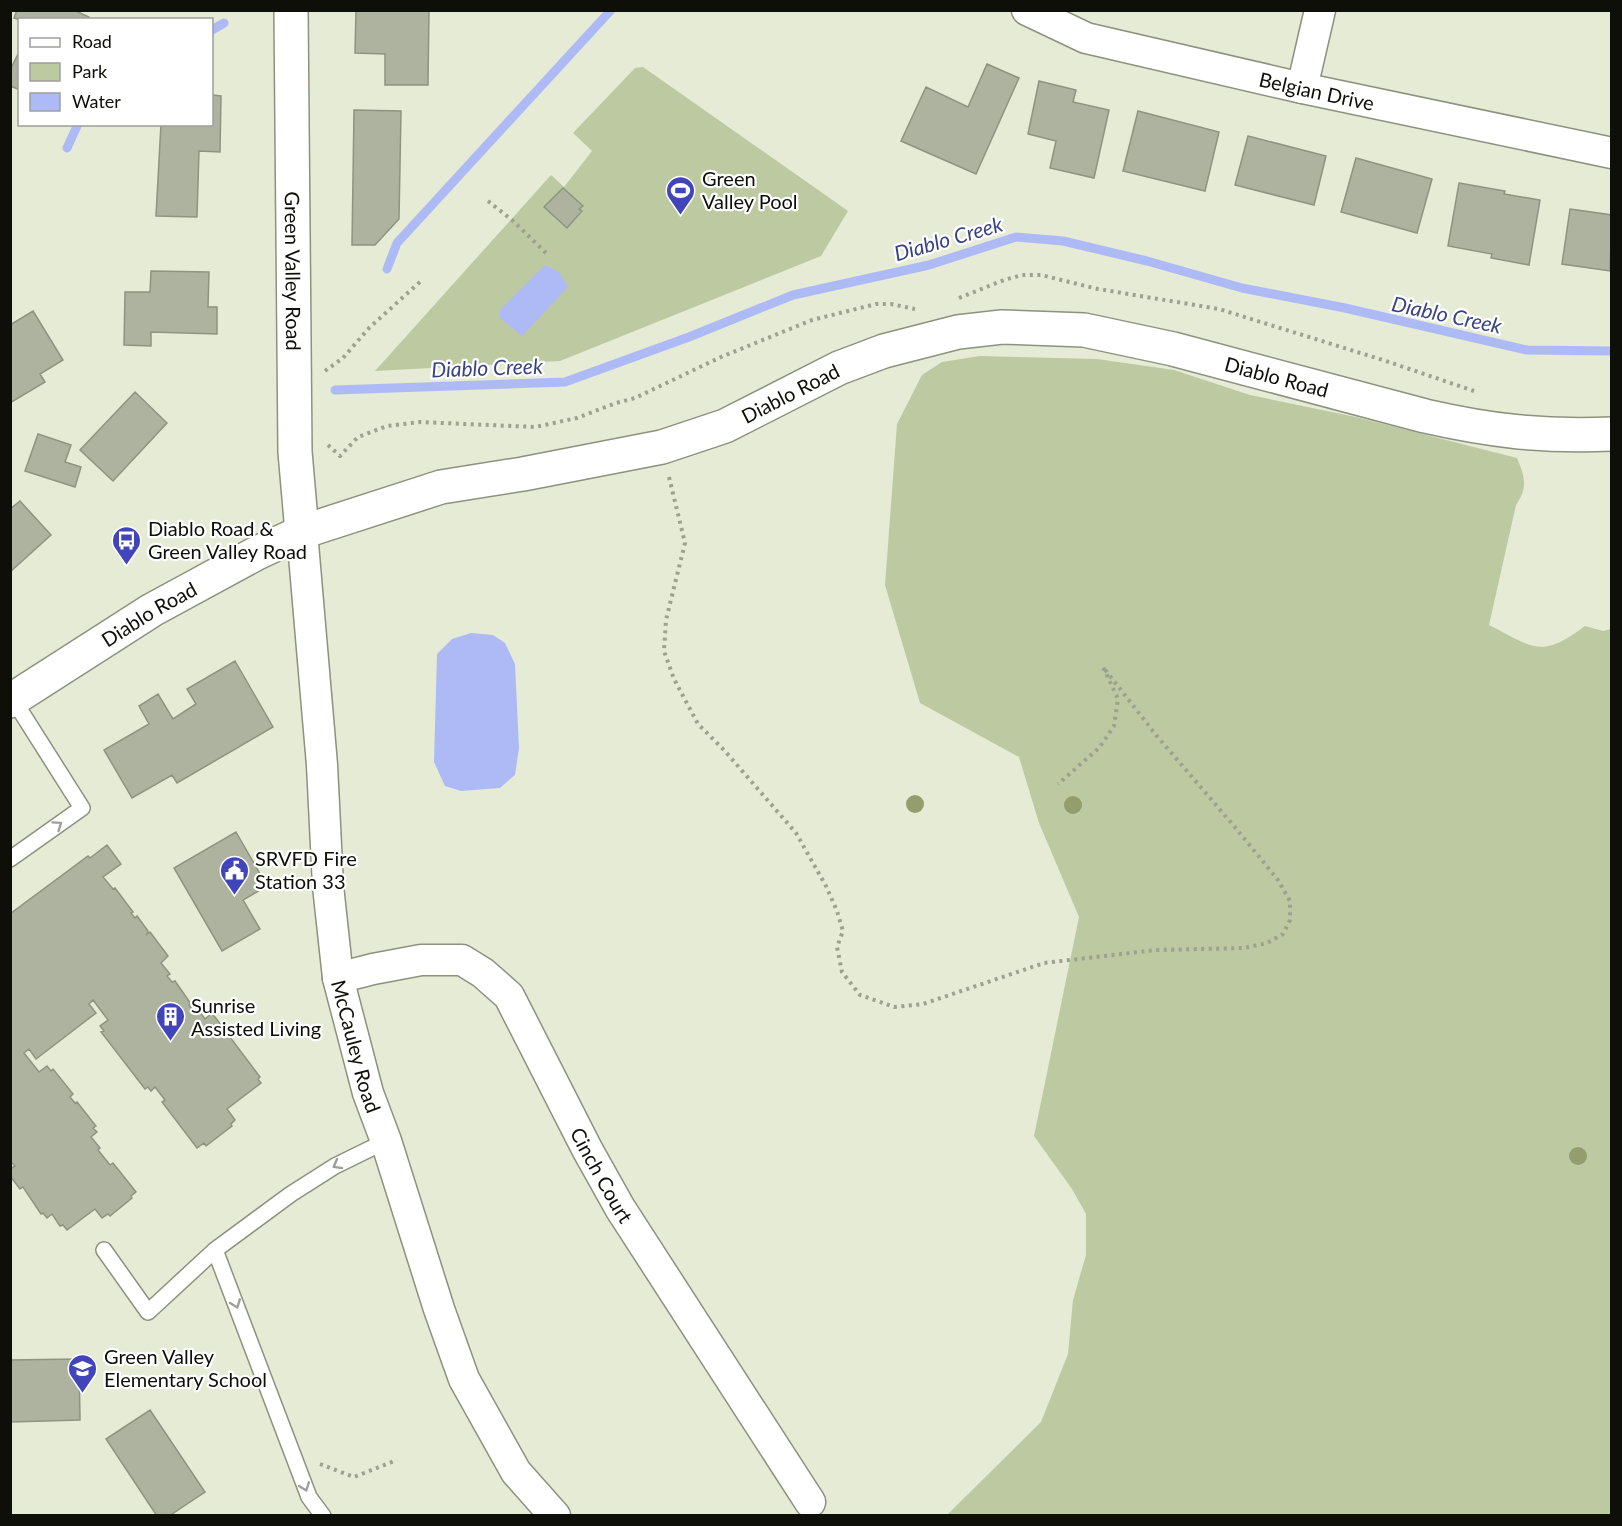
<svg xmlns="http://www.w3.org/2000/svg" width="1622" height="1526" font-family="Lato,sans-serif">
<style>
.green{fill:#bdc9a1}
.water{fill:#aebaf6}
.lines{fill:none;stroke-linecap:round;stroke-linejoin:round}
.stream{stroke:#aebaf6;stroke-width:9}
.building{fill:#adb39e;stroke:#8e9480;stroke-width:1.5}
.lane-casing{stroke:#8c927e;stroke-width:18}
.street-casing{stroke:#8c927e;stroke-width:33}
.secondary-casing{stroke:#8c927e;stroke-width:36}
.path{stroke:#9da190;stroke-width:4;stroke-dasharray:3 4.5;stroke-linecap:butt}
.lane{stroke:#fff;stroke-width:15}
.street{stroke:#fff;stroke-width:30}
.secondary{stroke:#fff;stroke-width:33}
.tree{fill:#939d6e}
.oneway{stroke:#9e9f9c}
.labels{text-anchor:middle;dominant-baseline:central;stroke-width:4.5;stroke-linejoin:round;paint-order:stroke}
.street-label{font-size:20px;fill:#0d0f08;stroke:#fff}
.poi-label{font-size:20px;fill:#0d0f08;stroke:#fff;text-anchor:start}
.water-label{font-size:21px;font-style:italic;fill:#394187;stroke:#fff}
</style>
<rect width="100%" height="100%" fill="#e5ebd5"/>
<path class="green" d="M643 67 848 211 821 256 560 361 375 371 551 175 564 187 592 151 573 133 635 68Z
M980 356 1097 359 1174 370 1250 395 1356 417 1517 458C1525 477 1528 488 1516 505L1489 625C1534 648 1541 659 1585 626L1603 631 1611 629V1515H947L1041 1422 1068 1354 1073 1300 1086 1255V1214L1072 1189 1034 1136 1079 917 1039 823 1019 757 920 703 885 585 897 424 922 375 942 362Z"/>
<path class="water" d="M545 265 559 272 568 287 522 336 500 318V310Z
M471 633 493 635 505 643 515 664 519 748 515 775 500 788 461 791 445 786 434 762 437 654 452 639Z"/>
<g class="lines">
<path class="stream" d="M212 30 224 23
M67 148 78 124
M387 269 397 243 611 10
M335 390 565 382 689 337 793 295 929 265 1016 237 1063 241 1147 261 1242 288 1345 308 1527 350 1612 351"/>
</g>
<path class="building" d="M17 10H74L89 17 87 20H20L14 18Z
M356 10H429L428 85H385V54L355 53Z
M20 50V90L10 86V70Z
M987 64 1019 78 976 174 901 141 926 87 968 107Z
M1039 81 1076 90 1073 102 1109 110 1094 178 1050 168 1056 141 1028 134Z
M212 95 221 96 220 152 199 151 197 217 156 216 161 124H212Z
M354 110 401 111 399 219 375 245H352Z
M1138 111 1219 132 1205 191 1123 171Z
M1248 136 1326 156 1314 205 1235 185Z
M1356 158 1432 179 1417 233 1341 212Z
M1459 183 1505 191 1504 194 1540 200 1529 265 1491 258 1492 254 1448 246Z
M563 188 583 206 579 209 582 211 567 228 544 207Z
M1570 209 1612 215 1610 271 1562 264Z
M151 271 209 272 208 307H217V334L151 332V346L124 345 125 292H150Z
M33 311 63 360 40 374 45 382 10 403V325Z
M135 392 167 423 113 481 80 450Z
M38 434 71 445 65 462 81 467 75 487 25 471Z
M20 501 51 535 10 572V509Z
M235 661 273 727 177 783 172 775 132 798 104 750 149 724 139 706 158 694 173 719 196 704 187 689Z
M236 832 267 886 243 900 260 929 222 951 174 868Z
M107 845 121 864 103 877 113 889 115 888 133 912 131 913 135 918 137 916 148 931 147 934 150 932 168 956 161 963 170 974 167 976 172 982 175 981 191 1004 189 1005 193 1011 197 1008 205 1019 212 1013 260 1077 258 1079 261 1083 227 1109 235 1120 231 1124 232 1126 206 1146 204 1143 197 1148 162 1102 165 1100 155 1087 151 1091 148 1087 145 1089 101 1032 104 1031 100 1026 108 1020 93 1000 89 1004 96 1013 36 1059 29 1049 24 1053 39 1072 47 1066 51 1071 53 1069 73 1094 70 1097 75 1103 77 1102 96 1126 93 1128 97 1132 91 1137 100 1148 98 1150 110 1165 113 1163 136 1192 131 1196 132 1198 110 1216 108 1214 102 1218 95 1209 67 1230 63 1225 60 1226 52 1214 47 1218 43 1213 41 1214 23 1187 20 1189 10 1176V1169L15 1166 10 1161V914L88 856 90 858Z
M79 1359 80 1420 10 1422V1360Z
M150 1410 205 1492 169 1516H157L106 1439Z"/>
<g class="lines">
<defs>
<path id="lane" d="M10 859 82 808 13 699
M104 1250 148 1312 215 1250 291 1194 335 1166 386 1141
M215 1250 309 1497 323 1516"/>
<g id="street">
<path id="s1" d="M1027 10 1086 38 1302 88 1612 153"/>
<path d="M1302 88 1320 10"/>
<path id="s2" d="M302 532 322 765 328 886 338 978 368 1093 386 1141 439 1309 464 1379 516 1472 555 1516"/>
<path id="s3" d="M338 978 373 969 421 960H462L483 973 509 996 587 1149 620 1208 810 1502"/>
</g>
<g id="secondary">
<path id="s4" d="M291 10 295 452 302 532"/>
<path id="s5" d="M10 701 152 610 257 553 302 532 441 487 523 474 662 447 725 426 839 368 884 351 958 332 1002 327 1084 330 1173 349 1425 416C1491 431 1543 437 1612 434"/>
</g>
</defs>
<use href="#lane" class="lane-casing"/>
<use href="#street" class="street-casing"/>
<use href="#secondary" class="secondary-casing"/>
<path class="path" d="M488 201 512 220 549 256
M959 298 1004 280 1022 275H1041L1098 289 1219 309 1386 361 1474 391
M325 371 343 358 369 328 421 281
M328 445 340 456 358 437 387 426 420 422 535 427 577 418 616 403 635 398 721 357 812 320 876 304H891L915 309
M669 477 685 543 666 620 664 651 674 679 698 724 724 750 796 833 826 886 837 911 843 931 837 947 842 972 860 995 894 1007 923 1004 1044 963 1156 950 1244 948 1267 943 1283 934 1290 920V901L1278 880 1234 826 1156 735 1103 667 1118 699 1114 726 1099 748 1058 784
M320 1464 354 1477 397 1460"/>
<use href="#lane" class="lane"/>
<use href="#street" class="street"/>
<use href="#secondary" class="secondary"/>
</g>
<g class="tree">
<circle cx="915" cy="804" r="9"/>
<circle cx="1073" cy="805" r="9"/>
<circle cx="1578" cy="1156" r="9"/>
</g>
<defs><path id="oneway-chevron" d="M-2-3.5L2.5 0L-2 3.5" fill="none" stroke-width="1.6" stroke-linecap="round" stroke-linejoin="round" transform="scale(1.5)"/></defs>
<g class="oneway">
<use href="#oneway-chevron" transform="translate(58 825) rotate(-35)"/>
<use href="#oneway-chevron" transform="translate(337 1165) rotate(151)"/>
<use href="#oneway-chevron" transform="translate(236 1304) rotate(69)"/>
<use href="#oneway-chevron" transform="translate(305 1487) rotate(69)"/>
</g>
<defs>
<symbol id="stadium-pin" viewBox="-11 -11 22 30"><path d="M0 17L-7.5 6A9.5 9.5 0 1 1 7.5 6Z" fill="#4245ba" stroke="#fff"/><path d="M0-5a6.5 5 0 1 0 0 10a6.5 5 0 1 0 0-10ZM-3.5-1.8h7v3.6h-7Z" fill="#fff"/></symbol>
<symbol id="bus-pin" viewBox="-11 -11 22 30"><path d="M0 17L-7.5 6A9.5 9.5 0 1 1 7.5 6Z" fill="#4245ba" stroke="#fff"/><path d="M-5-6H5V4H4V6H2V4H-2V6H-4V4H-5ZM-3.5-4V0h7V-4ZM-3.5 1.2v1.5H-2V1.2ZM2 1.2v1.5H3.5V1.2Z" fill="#fff"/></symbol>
<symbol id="civic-pin" viewBox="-11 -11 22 30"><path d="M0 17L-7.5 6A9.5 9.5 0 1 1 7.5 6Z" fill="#4245ba" stroke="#fff"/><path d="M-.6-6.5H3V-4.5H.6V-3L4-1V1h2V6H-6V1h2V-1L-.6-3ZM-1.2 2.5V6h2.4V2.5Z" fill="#fff"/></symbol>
<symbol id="building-pin" viewBox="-11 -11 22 30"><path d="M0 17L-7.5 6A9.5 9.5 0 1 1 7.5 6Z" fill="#4245ba" stroke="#fff"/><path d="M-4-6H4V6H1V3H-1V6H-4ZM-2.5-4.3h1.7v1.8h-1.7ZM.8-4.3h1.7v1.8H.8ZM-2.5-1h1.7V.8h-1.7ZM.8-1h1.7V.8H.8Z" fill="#fff"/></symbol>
<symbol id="school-pin" viewBox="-11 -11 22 30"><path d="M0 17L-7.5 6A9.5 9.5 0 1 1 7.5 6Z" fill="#4245ba" stroke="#fff"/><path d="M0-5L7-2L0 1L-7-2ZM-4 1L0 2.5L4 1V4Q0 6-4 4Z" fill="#fff"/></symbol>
</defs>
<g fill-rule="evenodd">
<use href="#stadium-pin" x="664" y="174" width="33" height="45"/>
<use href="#bus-pin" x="110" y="524" width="33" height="45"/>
<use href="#civic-pin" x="218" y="854" width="33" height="45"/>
<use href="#building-pin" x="154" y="1000" width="33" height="45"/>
<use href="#school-pin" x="66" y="1352" width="33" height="45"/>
</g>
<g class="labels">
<g class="street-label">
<text stroke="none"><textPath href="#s1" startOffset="302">Belgian Drive</textPath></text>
<text stroke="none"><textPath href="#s4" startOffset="261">Green Valley Road</textPath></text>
<text stroke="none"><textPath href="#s5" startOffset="1352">Diablo Road</textPath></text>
<text stroke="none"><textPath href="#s5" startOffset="848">Diablo Road</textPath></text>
<text stroke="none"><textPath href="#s5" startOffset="164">Diablo Road</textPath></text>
<text stroke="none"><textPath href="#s2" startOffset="518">McCauley Road</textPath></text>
<text stroke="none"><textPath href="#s3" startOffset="387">Cinch Court</textPath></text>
</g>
<g class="poi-label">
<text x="702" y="178">Green<tspan x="702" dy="23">Valley Pool</tspan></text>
<text x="148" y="528">Diablo Road &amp;<tspan x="148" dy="23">Green Valley Road</tspan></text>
<text x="255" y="858">SRVFD Fire<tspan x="255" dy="23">Station 33</tspan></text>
<text x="191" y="1005">Sunrise<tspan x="191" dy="23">Assisted Living</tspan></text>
<text x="104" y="1356">Green Valley<tspan x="104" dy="23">Elementary School</tspan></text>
</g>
<g class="water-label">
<text transform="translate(948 238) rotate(-16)">Diablo Creek</text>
<text transform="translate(1447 314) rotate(12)">Diablo Creek</text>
<text transform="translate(487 367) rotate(-2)">Diablo Creek</text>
</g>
</g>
<rect width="1622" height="1526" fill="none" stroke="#0d0f08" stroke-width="24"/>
<rect x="18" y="18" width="195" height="108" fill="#ffffff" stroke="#9e9f9c" stroke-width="1.5"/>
<rect x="30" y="38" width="30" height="9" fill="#ffffff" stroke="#9e9f9c" stroke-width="1.5"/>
<text x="72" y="48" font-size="18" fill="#0d0f08">Road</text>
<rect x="30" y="63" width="30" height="18" fill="#bdc9a1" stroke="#9e9f9c" stroke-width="1.5"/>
<text x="72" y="78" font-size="18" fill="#0d0f08">Park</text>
<rect x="30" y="93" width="30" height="18" fill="#aebaf6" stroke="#9e9f9c" stroke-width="1.5"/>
<text x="72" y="108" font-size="18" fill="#0d0f08">Water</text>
</svg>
